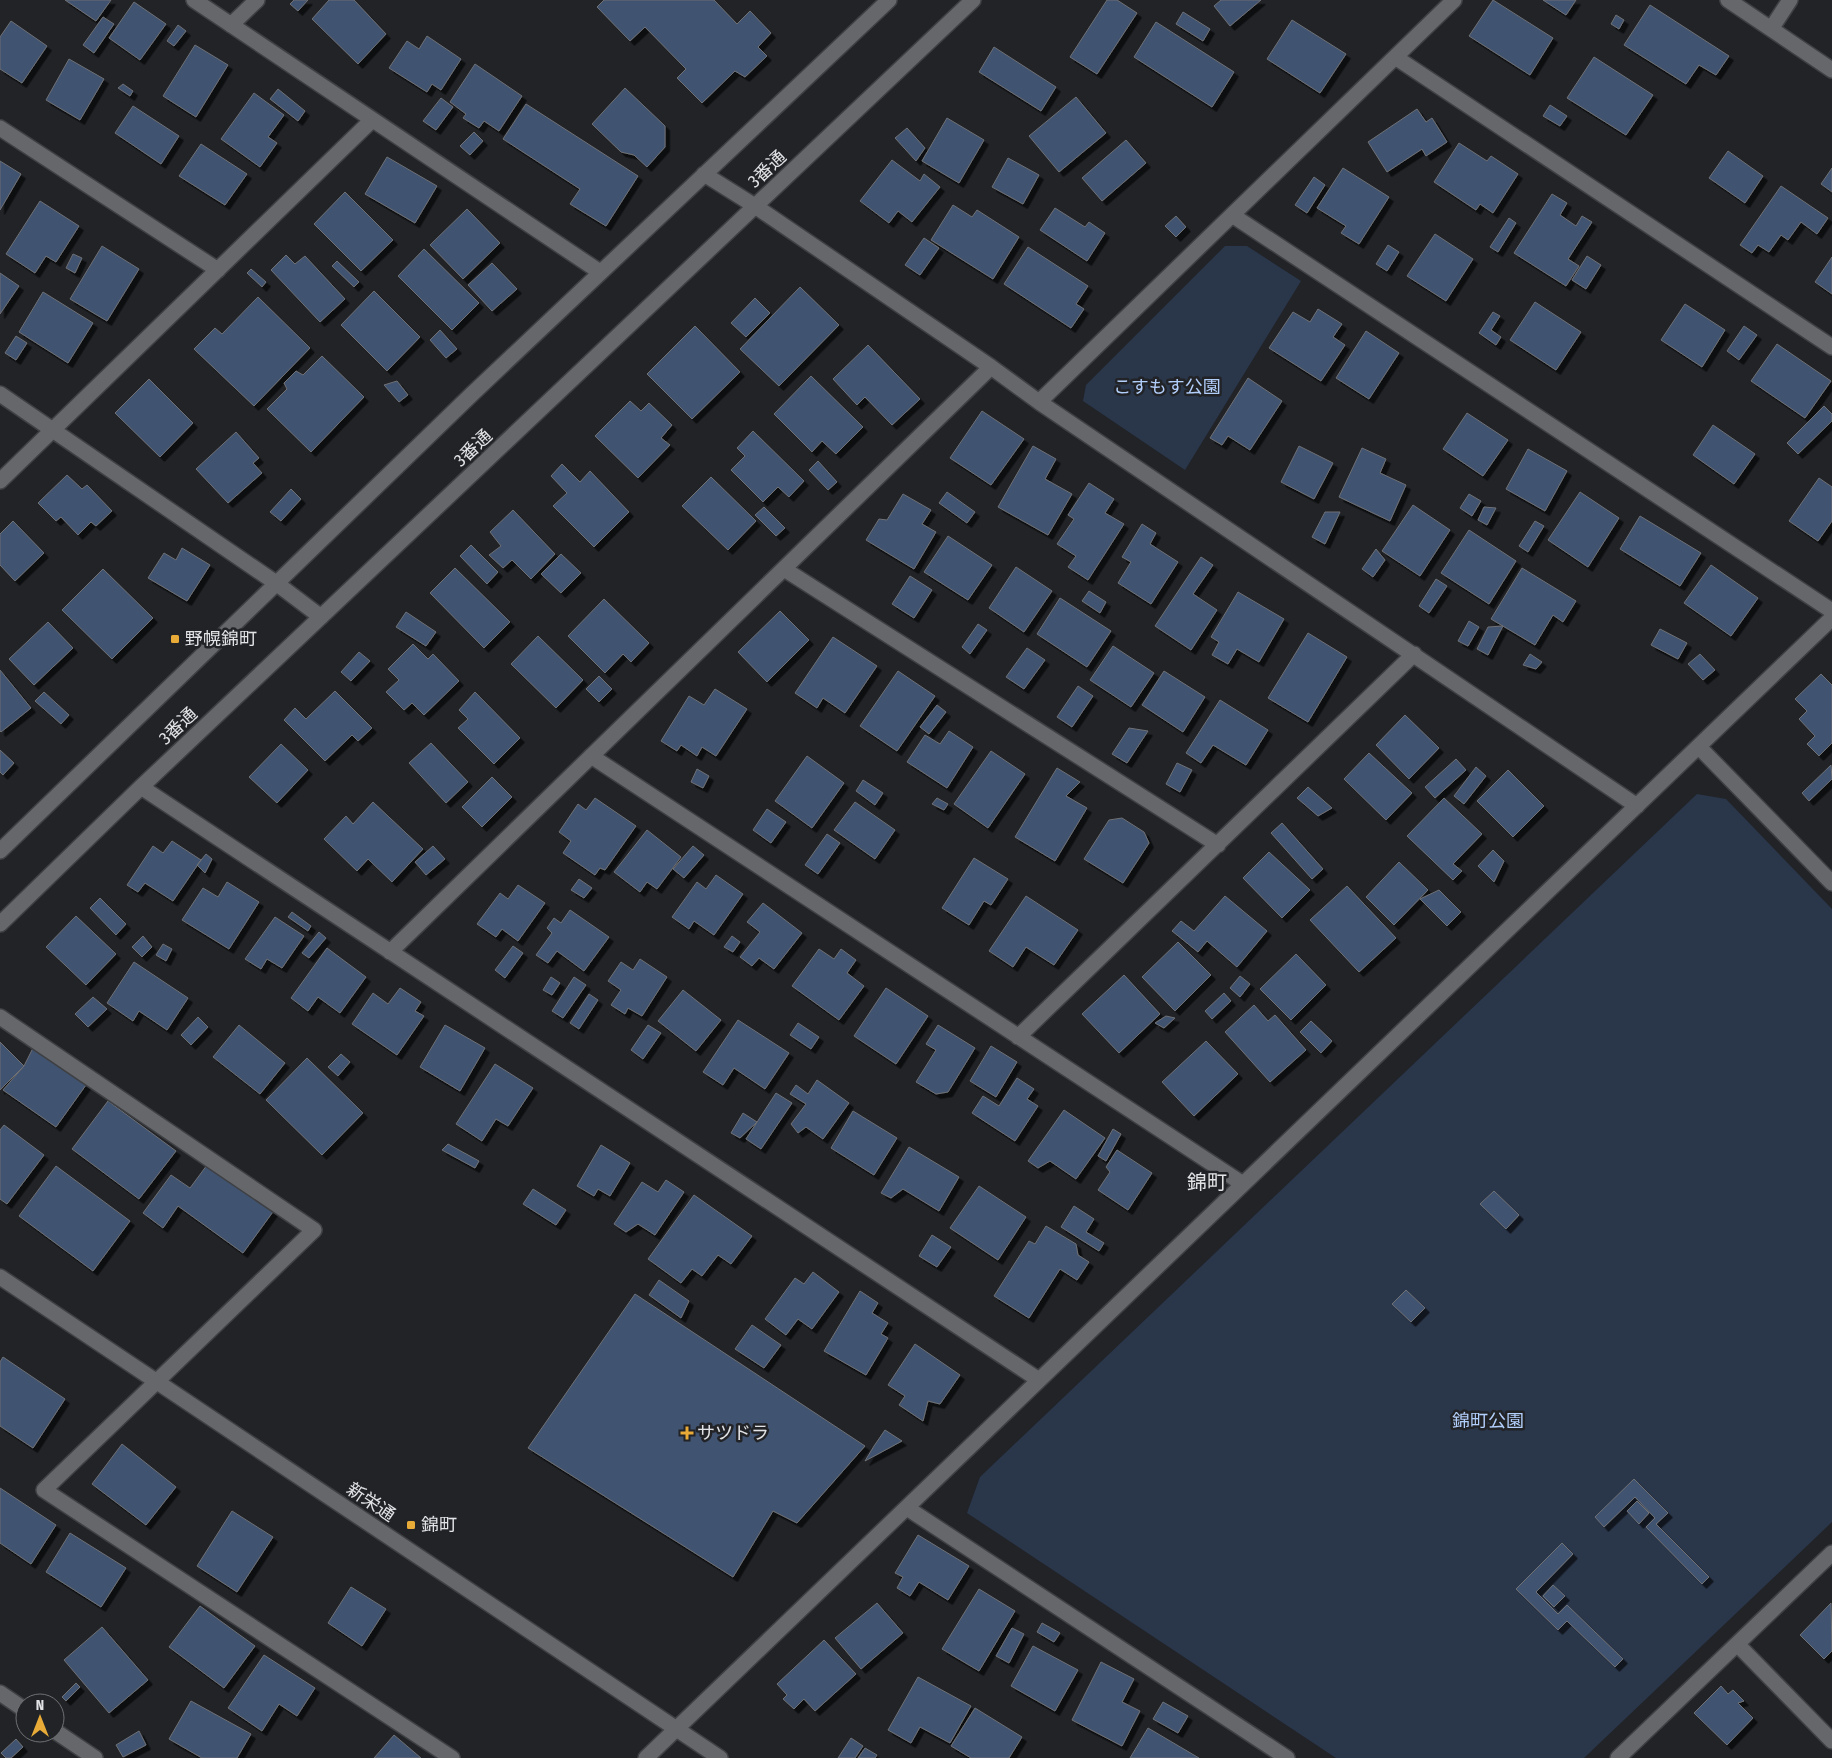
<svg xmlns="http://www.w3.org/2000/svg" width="1832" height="1758" font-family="'Fira Sans Condensed','Noto Sans JP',sans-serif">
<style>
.green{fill:#2a364a}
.building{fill:#3f5270;stroke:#6f7175;filter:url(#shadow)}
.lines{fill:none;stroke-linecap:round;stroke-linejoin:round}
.minor-casing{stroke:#3f4043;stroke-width:18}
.minor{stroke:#65676b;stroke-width:15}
.poi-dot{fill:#e8ab37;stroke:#212327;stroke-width:2}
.labels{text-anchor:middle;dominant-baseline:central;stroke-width:5;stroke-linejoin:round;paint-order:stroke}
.street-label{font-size:18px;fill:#e2e3e5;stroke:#212327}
.park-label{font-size:18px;fill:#b2cefa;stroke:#212327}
.poi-label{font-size:18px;fill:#e2e3e5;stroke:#212327;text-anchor:start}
.quarter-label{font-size:20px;fill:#e2e3e5;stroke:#212327}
</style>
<defs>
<filter id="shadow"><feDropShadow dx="4.5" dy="4.5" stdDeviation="0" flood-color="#0009"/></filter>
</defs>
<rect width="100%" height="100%" fill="#212327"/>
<path class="green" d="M1225 246H1247L1301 281 1185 470 1083 401 1086 385Z
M1697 794 1726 799 1832 909V1522L1584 1758H1336L967 1513 980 1477Z"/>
<path class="building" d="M65 0H111L96 21Z
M294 0H308L298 11 290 4Z
M329 0H354L386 34 358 64 312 19Z
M604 0H714L737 24 750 11 771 33 758 47 767 56 745 77 735 71 702 103 677 78 686 69 645 27 630 41 597 7Z
M1107 0H1117L1137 13 1097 74 1070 57Z
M1221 0H1261L1230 26 1214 6Z
M1493 0 1553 38 1530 75 1469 36Z
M1543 0H1576L1566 15Z
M134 2 166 24 140 60 109 38Z
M1650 5 1729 56 1716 75 1699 65 1686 84 1624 45Z
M1183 12 1210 29 1203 41 1176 24Z
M1616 15 1624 20 1619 29 1611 24Z
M103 17 114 24 94 53 83 45Z
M1292 20 1346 54 1320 93 1267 59Z
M11 21 47 46 22 83 0 69V37Z
M1156 22 1234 72 1212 107 1134 57Z
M178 25 186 31 174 46 167 41Z
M427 36 461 59 441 90 432 84 427 92 389 68 407 41 419 49Z
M195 45 228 65 196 117 163 96Z
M994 47 1056 87 1041 111 979 72Z
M1594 57 1653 95 1626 135 1567 98Z
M69 59 104 79 80 120 46 100Z
M475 64 522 96 499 131 484 121 479 128 463 118 466 114 450 102Z
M123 84 133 91 130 96 118 88Z
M625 88 665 126V147L647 167 634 155 621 152 592 124Z
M278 89 305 111 298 121 270 99Z
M254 93 284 115 268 137 277 143 260 167 221 139Z
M1076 97 1106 133 1059 172 1029 136Z
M441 98 453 107 436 130 423 121Z
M526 104 638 176 606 226 570 204 580 189 503 139Z
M1550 105 1567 116 1560 126 1543 116Z
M133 106 179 136 161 164 115 133Z
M1417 109 1426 122 1432 118 1447 142 1426 156 1422 149 1387 172 1368 142Z
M947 118 984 140 959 183 922 161Z
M907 128 925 148 916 161 895 138Z
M474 132 483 141 470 155 460 146Z
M1126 140 1146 163 1102 201 1082 178Z
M1459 143 1487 161 1491 156 1518 174 1493 213 1480 204 1476 210 1434 182Z
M201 144 247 174 225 205 179 176Z
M1728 151 1763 176 1745 203 1709 178Z
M387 157 437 186 415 223 365 194Z
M1008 158 1039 175 1023 204 992 187Z
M892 160 920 181 924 174 940 187 912 222 898 211 889 223 860 201Z
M0 161 21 174 0 210Z
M1343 168 1389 197 1359 244 1341 233 1346 226 1317 208Z
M1832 168V192L1821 184Z
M1314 177 1325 185 1307 213 1295 205Z
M1781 186 1828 218 1817 234 1801 222 1788 240 1781 235 1769 252 1758 245 1752 253 1740 245Z
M345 192 393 240 361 271 314 224Z
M1552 194 1567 203 1560 215 1576 226 1582 216 1592 222 1568 259 1579 266 1566 286 1514 253Z
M40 201 79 226 56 262 46 256 35 273 6 254Z
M953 205 972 217 977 210 1019 237 993 279 931 240Z
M1055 208 1085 227 1089 222 1105 233 1087 261 1040 230Z
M467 209 500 243 463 279 430 245Z
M1176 216 1186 227 1176 237 1165 226Z
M1509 218 1516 223 1498 252 1490 247Z
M1435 234 1473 259 1446 301 1407 276Z
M924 238 939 248 920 275 905 265Z
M1388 245 1399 252 1387 271 1376 264Z
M102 246 139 269 107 321 70 299Z
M1028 247 1088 286 1076 304 1084 309 1071 328 1004 284Z
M424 249 479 303 452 330 398 276Z
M73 254 82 258 75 273 66 268Z
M286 255 295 264 305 256 345 299 320 322 271 270Z
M1587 256 1601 265 1586 289 1572 280Z
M1832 257V294L1815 282Z
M337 261 359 282 354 287 332 266Z
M492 263 517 289 492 311 468 285Z
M251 269 266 282 262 287 247 273Z
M0 273 19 286 0 314Z
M800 287 839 325 779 386 740 349Z
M374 291 420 337 387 371 341 325Z
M43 292 93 323 68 363 19 332Z
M258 297 310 348 254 406 194 349 215 328 222 334Z
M755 298 770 313 746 337 731 323Z
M1535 302 1581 332 1556 370 1510 340Z
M1685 304 1725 330 1702 367 1661 340Z
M1318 309 1342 324 1333 337 1345 345 1321 381 1269 348 1293 312 1310 322Z
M1493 312 1500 316 1491 330 1501 337 1496 345 1479 333Z
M695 326 740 372 692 419 647 374Z
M1744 326 1757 335 1739 360 1727 351Z
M440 330 457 349 446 358 430 340Z
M1366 331 1399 353 1369 399 1336 378Z
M16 336 27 343 16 360 5 353Z
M1777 344 1831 381 1805 418 1751 381Z
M868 345 920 399 892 425 865 397 857 405 833 379Z
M322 356 364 397 311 452 267 409 287 389 284 383 296 371 303 375Z
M811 376 863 427 836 454 822 441 812 452 774 414Z
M1248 378 1282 401 1250 450 1228 436 1222 445 1210 438Z
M149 379 193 423 160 457 115 413Z
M397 381 408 395 399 402 384 385Z
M630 401 641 411 649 403 672 425 661 438 670 445 638 478 595 436Z
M1824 406 1832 414V421L1798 454 1787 443Z
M982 411 1024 439 991 485 950 458Z
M1467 413 1508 440 1483 476 1443 449Z
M1713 425 1755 454 1734 484 1693 455Z
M753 431 804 481 789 497 778 487 763 502 731 470 745 456 737 448Z
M236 432 259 458 253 463 262 473 228 503 196 469Z
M1033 446 1056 459 1045 479 1072 494 1048 535 998 507Z
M1299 446 1333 463 1314 499 1281 482Z
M1362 448 1386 459 1380 473 1406 485 1390 521 1339 497Z
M1528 449 1567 471 1545 511 1506 489Z
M818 461 837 482 828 490 809 470Z
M562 464 580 482 590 471 629 512 594 547 553 506 567 493 551 476Z
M67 475 82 489 87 485 112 511 96 526 91 522 78 535 61 517 56 521 38 503Z
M711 477 756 521 728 550 682 506Z
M1819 478 1832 487V521L1818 541 1789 521Z
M1089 483 1114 499 1105 513 1124 524 1088 580 1068 567 1076 556 1057 544 1074 519 1068 515Z
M291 489 301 499 281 521 270 512Z
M947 492 975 512 967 523 939 503Z
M1580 492 1619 518 1588 567 1548 540Z
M903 494 931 510 922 524 936 532 914 569 866 540 879 519 887 520Z
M1469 494 1481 501 1472 516 1460 508Z
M1413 505 1450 530 1420 576 1382 551Z
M764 507 785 528 776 536 755 515Z
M1484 507 1496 508 1487 525 1478 520Z
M513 510 555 554 531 579 512 560 503 568 489 555 501 546 490 532Z
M1325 512H1340L1325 544 1312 537Z
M1640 516 1701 553 1680 586 1620 549Z
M13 521 44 553 15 581 0 565V534Z
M1535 521 1544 526 1528 552 1519 546Z
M1142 524 1156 533 1150 544 1178 562 1151 604 1118 583 1131 562 1122 557Z
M1469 530 1516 561 1489 604 1441 573Z
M948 536 992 565 968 600 924 572Z
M471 545 498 572 487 584 460 556Z
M182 548 210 565 187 601 148 578 164 553 176 560Z
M1376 549 1385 560 1373 577 1362 569Z
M561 554 581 573 561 593 541 574Z
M1201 557 1213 565 1193 594 1217 610 1191 650 1155 626Z
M1711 565 1758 598 1731 636 1684 603Z
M1016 567 1052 591 1024 632 989 608Z
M455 568 510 622 484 648 430 593Z
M1522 568 1576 601 1563 622 1553 615 1535 645 1491 619Z
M103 569 153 618 112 659 62 610Z
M910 576 932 590 914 618 892 604Z
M1436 579 1447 586 1429 613 1419 606Z
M1089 591 1106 602 1100 613 1082 601Z
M1238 592 1284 619 1259 662 1237 649 1228 664 1212 655 1219 642 1211 637Z
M1060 598 1111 631 1087 667 1037 634Z
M604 599 649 643 631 662 623 654 605 673 568 636Z
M780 611 809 640 767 682 738 652Z
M406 612 436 632 426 646 396 627Z
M1469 621 1479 627 1468 646 1458 641Z
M48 622 73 648 34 685 9 659Z
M978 624 987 630 970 654 962 647Z
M1503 626 1488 655 1477 649 1488 627Z
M1660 629 1687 643 1678 659 1651 645Z
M1308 633 1347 657 1308 722 1268 698Z
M538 636 583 680 556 708 511 664Z
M833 637 877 666 845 713 823 698 817 708 795 693Z
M413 644 428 659 433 654 459 681 424 715 412 703 404 710 386 692 399 680 388 669Z
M1113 646 1154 673 1131 707 1090 680Z
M1027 648 1045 660 1024 689 1006 677Z
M359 652 370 661 351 681 341 672Z
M1530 654 1542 662 1536 669 1523 665Z
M1700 654 1715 670 1703 680 1688 664Z
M0 670 31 708 1 732 0 731Z
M898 671 935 696 897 751 860 726Z
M1164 671 1205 697 1183 732 1142 705Z
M1821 674 1832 685V743L1819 756 1807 744 1815 736 1799 719 1807 711 1795 699Z
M599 676 612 689 599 702 586 689Z
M1078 686 1093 696 1072 727 1057 717Z
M715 689 747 709 716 756 702 747 697 756 681 745 677 751 661 741 689 696 704 705Z
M335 691 372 728 358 741 352 735 325 761 284 720 295 708 306 719Z
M44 692 69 715 61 724 35 701Z
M475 692 520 738 494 764 458 728 468 719 459 710Z
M1220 700 1268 730 1246 765 1213 745 1201 763 1186 753Z
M937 705 946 712 929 734 920 727Z
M1405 715 1439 748 1409 779 1376 745Z
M1129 728 1148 731 1127 763 1112 754Z
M949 731 973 747 947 788 907 762 925 735 940 744Z
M431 743 468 782 446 803 409 763Z
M281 744 308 770 277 803 249 777Z
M0 750 14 763 3 775 0 772Z
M991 751 1025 774 988 828 954 804Z
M1369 753 1412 793 1386 820 1344 779Z
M807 756 844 783 812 828 775 801Z
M1456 759 1466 770 1435 798 1425 787Z
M1177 763 1192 770 1180 792 1166 784Z
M1831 765 1832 779 1809 801 1802 793Z
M1476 767 1486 776 1464 804 1454 796Z
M1057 768 1080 782 1066 796 1087 808 1055 861 1015 837Z
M697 769 709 776 703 788 691 782Z
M1508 770 1544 806 1513 837 1477 801Z
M492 777 512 797 482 827 462 807Z
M863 780 883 793 875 805 856 791Z
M1308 787 1332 808 1318 816 1297 798Z
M595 798 636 826 605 870 600 868 595 875 563 853 571 841 559 832 578 804 586 810Z
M937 798 948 804 944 810 932 804Z
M1444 798 1482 834 1453 864 1462 871 1453 880 1407 836Z
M373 802 423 849 392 882 368 859 357 871 324 839 346 816 353 824Z
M855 802 895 830 875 859 834 830Z
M767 809 786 822 771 843 753 830Z
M1122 818 1144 832 1149 843 1123 883 1084 859 1109 820Z
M1282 823 1323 869 1312 879 1271 833Z
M647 830 681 857 657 889 647 882 640 892 614 872Z
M827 834 840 843 818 874 805 865Z
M172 841 201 860 173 901 145 883 138 892 127 885 153 846 163 853Z
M433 846 445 859 426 875 415 862Z
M693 846 704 855 684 878 673 869Z
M1493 850 1504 861 1494 882 1478 866Z
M1269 852 1310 890 1282 918 1243 878Z
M206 854 212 859 205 873 197 865Z
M974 858 1008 879 991 905 984 901 969 925 942 908Z
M1399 862 1428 890 1394 925 1366 897Z
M716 875 743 894 714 935 694 921 689 929 672 917 697 882 706 889Z
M579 879 592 888 584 898 571 890Z
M227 882 259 902 229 949 182 920 203 888 218 897Z
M518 885 545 903 518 941 502 929 496 937 477 924 500 893 508 899Z
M1347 886 1396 938 1359 972 1310 920Z
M1439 890 1461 912 1447 926 1420 899Z
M1026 896 1078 930 1054 965 1026 947 1013 967 989 951Z
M1225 896 1267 931 1237 967 1207 941 1198 952 1172 931 1181 921 1194 931Z
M100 898 126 924 116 935 90 908Z
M763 903 802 933 774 969 759 958 752 966 740 957 760 932 747 922Z
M570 910 609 937 584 971 557 951 548 963 536 955 552 933 547 928 554 918 561 923Z
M292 912 311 926 308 931 288 917Z
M76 916 116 954 86 985 46 947Z
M275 917 304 936 282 968 267 959 261 969 245 959Z
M319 932 326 938 309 958 302 953Z
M143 936 152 947 142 957 132 947Z
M732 936 740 942 733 952 724 947Z
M1178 942 1211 975 1175 1011 1142 977Z
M163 944 172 949 166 961 156 955Z
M513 946 523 953 505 978 495 970Z
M327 948 366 977 340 1013 318 997 308 1011 291 998Z
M819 949 834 959 841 949 856 960 847 973 864 986 839 1020 792 986Z
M1296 954 1326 985 1291 1020 1260 989Z
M640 959 667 977 642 1016 628 1008 625 1014 611 1005 621 990 608 981 621 962 633 970Z
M134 962 188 998 167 1030 139 1011 133 1021 107 1003Z
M1124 975 1160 1014 1119 1053 1082 1014Z
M1240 976 1250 984 1240 997 1230 988Z
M551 977 560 983 552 995 543 990Z
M574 977 586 985 563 1018 552 1011Z
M400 988 421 1002 415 1011 424 1016 397 1055 352 1024 373 993 388 1004Z
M886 988 928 1016 896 1064 854 1036Z
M683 990 721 1020 696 1051 658 1021Z
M1224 993 1231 1001 1212 1019 1205 1011Z
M589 994 598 1000 579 1029 570 1023Z
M93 997 107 1009 88 1027 75 1014Z
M1254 1005 1268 1021 1275 1015 1306 1050 1270 1082 1225 1032Z
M1166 1016 1175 1018 1164 1028 1155 1023Z
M198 1017 208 1027 191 1045 181 1035Z
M738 1020 789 1053 765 1089 734 1068 723 1085 703 1072Z
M1311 1021 1332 1041 1321 1053 1300 1032Z
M798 1023 819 1037 811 1049 790 1035Z
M239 1025 285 1063 260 1094 213 1057Z
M445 1025 485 1048 460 1091 420 1067Z
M648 1025 661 1033 643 1059 631 1050Z
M938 1025 975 1048 948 1092 936 1094 916 1082 936 1050 926 1044Z
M1206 1041 1238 1074 1194 1116 1162 1082Z
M0 1042 24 1066 0 1090Z
M991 1046 1017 1062 996 1097 970 1081Z
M33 1048 86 1085 56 1127 3 1090 24 1066Z
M341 1054 350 1062 338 1076 328 1067Z
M307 1058 363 1113 322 1155 266 1100Z
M495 1064 533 1088 508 1126 496 1119 482 1141 456 1124Z
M1017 1078 1034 1089 1027 1099 1038 1106 1015 1141 972 1113 983 1096 999 1106Z
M817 1080 849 1103 823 1139 806 1127 798 1133 791 1124 806 1104 790 1094 796 1085 808 1094Z
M776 1093 792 1103 761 1149 746 1139Z
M108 1101 176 1151 139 1199 72 1149Z
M1064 1110 1105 1138 1076 1179 1050 1161 1038 1168 1028 1161Z
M853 1111 897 1138 874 1175 831 1148Z
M743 1113 757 1122 740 1138 731 1133Z
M4 1125 44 1155 7 1204 0 1199V1130Z
M1113 1129 1121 1134 1106 1161 1098 1156Z
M448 1144 479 1161 475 1168 442 1150Z
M601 1145 630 1163 610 1196 598 1189 594 1196 577 1186Z
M909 1147 959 1177 939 1211 903 1189 891 1198 881 1193Z
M1117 1150 1152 1173 1128 1210 1098 1190 1110 1172 1106 1167Z
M210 1161 275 1209 243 1253 178 1206 163 1228 143 1213 171 1175 190 1188Z
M56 1166 130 1221 93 1271 19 1216Z
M666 1180 684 1192 655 1235 638 1224 626 1232 614 1224 642 1182 658 1192Z
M979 1186 1026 1217 998 1260 950 1228Z
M533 1189 566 1210 556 1225 523 1204Z
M1494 1191 1519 1215 1506 1229 1480 1204Z
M694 1195 752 1236 731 1264 718 1255 702 1276 692 1269 681 1283 648 1259Z
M1074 1206 1094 1219 1086 1232 1104 1243 1099 1251 1061 1227Z
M1046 1226 1076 1244 1078 1255 1089 1262 1077 1280 1060 1269 1029 1318 994 1296 1029 1241 1035 1244Z
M932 1235 951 1247 937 1267 919 1256Z
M813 1272 839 1292 812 1329 798 1319 786 1335 765 1319 795 1278 804 1284Z
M659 1280 689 1301 681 1318 649 1295Z
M1406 1290 1425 1308 1411 1322 1392 1304Z
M860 1291 878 1303 872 1313 888 1323 881 1334 888 1338 866 1375 824 1351Z
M635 1294 865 1446 797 1523 773 1511 733 1577 528 1448Z
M752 1325 781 1345 764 1368 735 1349Z
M915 1344 960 1375 940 1404 928 1401 923 1421 899 1405 905 1396 888 1385Z
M3 1357 65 1399 33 1448 0 1426V1362Z
M885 1430 902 1441 865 1461 874 1446Z
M122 1444 176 1487 146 1525 92 1484Z
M1634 1479 1668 1513 1656 1524 1709 1577 1702 1584 1646 1527 1655 1518 1635 1497 1604 1527 1595 1517Z
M0 1488 56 1525 31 1564 0 1543Z
M1637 1501 1649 1513 1639 1524 1627 1511Z
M232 1511 273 1537 237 1592 197 1566Z
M70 1533 126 1568 101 1607 46 1572Z
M918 1535 969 1566 948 1600 919 1582 910 1596 897 1588 903 1577 895 1573Z
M1562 1543 1573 1554 1536 1592 1558 1614 1567 1605 1623 1659 1615 1667 1567 1621 1558 1630 1516 1589Z
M1553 1585 1565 1596 1554 1607 1543 1596Z
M351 1587 386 1609 362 1646 328 1623Z
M979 1589 1015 1611 979 1671 942 1649Z
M877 1603 903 1633 861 1669 835 1638Z
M1831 1603 1832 1651 1824 1659 1800 1635Z
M200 1606 255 1646 224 1688 169 1647Z
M1042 1623 1060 1633 1054 1642 1037 1632Z
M102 1627 148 1680 109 1713 64 1660Z
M1012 1628 1024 1634 1009 1663 996 1656Z
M824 1640 856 1674 815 1711 804 1699 794 1709 783 1699 787 1695 777 1684Z
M1033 1646 1078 1670 1055 1711 1011 1686Z
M264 1655 315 1688 297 1716 279 1704 262 1731 228 1708Z
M1101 1662 1134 1679 1122 1702 1140 1711 1122 1746 1072 1720Z
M918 1677 971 1706 950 1743 920 1727 911 1743 888 1730Z
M76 1683 80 1687 66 1701 62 1697Z
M1721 1686 1728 1694 1733 1690 1744 1701 1738 1703 1753 1718 1727 1745 1694 1713Z
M191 1701 251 1734 237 1758H202L169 1739Z
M1163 1702 1188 1716 1178 1733 1153 1719Z
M975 1708 1022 1737 1009 1758H971L951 1746Z
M1148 1728 1199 1758H1130Z
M139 1731 146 1745 123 1757 116 1745Z
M394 1735 421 1758H374Z
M851 1738 863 1746 855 1758H838Z
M16 1739 23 1747 11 1758H6L1 1753Z
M865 1748 877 1755 875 1758H858Z"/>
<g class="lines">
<defs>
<path id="minor" d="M194 0 600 272
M1728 0 1832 70
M231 25 257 0
M1771 29 1790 0
M1395 57 1832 347
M0 128 218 270
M704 174 755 206 991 367 1039 402 1637 806
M1232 215 1832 611
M0 394 276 583 321 617
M1039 402 1454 0
M0 481 372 120
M784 569 1218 845
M1699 747 1832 883
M591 756 1243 1184
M141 787 1039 1380
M0 851 471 395 889 0
M0 924 141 787 973 0
M390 952 991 367
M0 1017 314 1230 44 1490 452 1758
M1018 1037 1414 654
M0 1277 720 1758
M907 1508 1287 1758
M1737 1644 1832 1741
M0 1693 25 1710
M55 1731 95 1758
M646 1758 1832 618
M1618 1758 1832 1553"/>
</defs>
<use href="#minor" class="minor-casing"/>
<use href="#minor" class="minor"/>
</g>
<g class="poi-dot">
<rect x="170" y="634" width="10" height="10" rx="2.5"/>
<path d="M684.5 1425.5h5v5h5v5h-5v5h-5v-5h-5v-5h5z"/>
<rect x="406" y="1520" width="10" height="10" rx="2.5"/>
</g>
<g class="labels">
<g class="street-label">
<text transform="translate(767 169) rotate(-43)">3番通</text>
<text transform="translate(473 448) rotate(-43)">3番通</text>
<text transform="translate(178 726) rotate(-43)">3番通</text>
<text transform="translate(371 1502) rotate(34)">新栄通</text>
</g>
<g class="park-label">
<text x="1167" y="387">こすもす公園</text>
<text x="1488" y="1421">錦町公園</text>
</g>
<g class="poi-label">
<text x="185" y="639">野幌錦町</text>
<text x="697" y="1433">サツドラ</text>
<text x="421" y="1525">錦町</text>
</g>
<g class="quarter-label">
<text x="1207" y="1182">錦町</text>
</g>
</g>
<g transform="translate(40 1718)"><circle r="24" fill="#212327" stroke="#6e7073"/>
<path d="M0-4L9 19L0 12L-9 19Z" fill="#e8ab37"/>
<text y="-8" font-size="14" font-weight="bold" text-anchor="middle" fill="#e2e3e5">N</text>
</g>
</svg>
